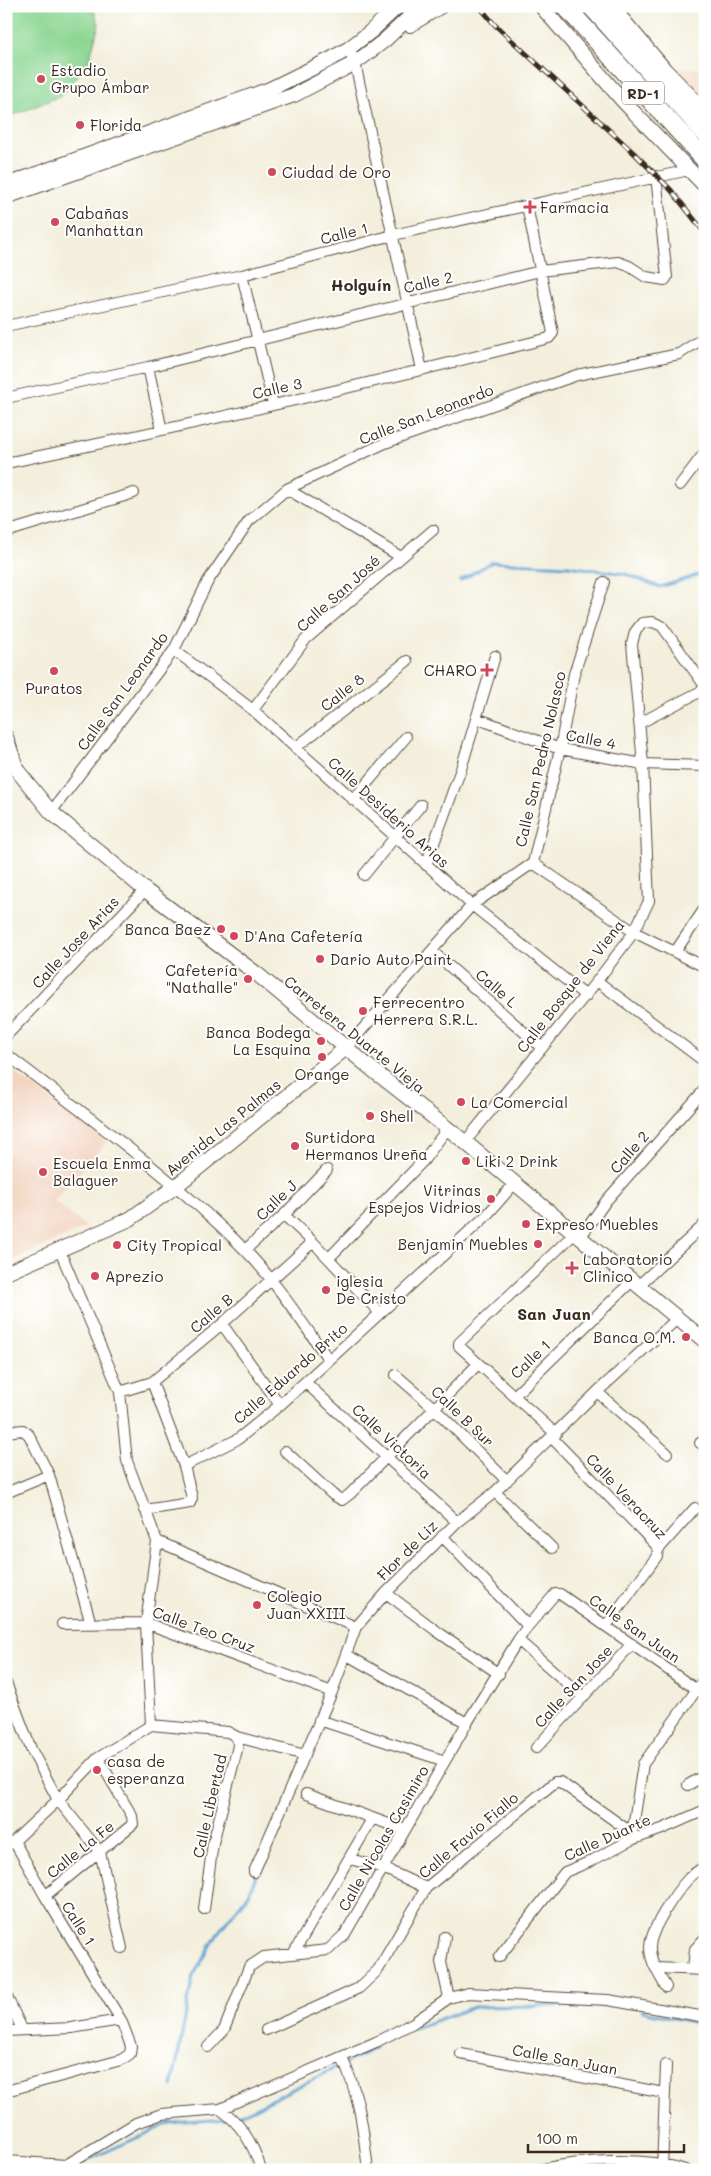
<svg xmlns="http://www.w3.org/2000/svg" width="711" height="2176" font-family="Mali,sans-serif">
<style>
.built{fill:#f3d4bf}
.green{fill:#8ad592;stroke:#628058}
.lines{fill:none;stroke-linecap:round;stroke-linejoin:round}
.stream{stroke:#60a3d4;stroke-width:3}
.street-casing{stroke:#57483a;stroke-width:12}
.secondary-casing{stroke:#57483a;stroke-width:16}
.highway-casing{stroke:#57483a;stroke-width:20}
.street{stroke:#fff;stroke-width:10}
.secondary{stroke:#fff;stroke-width:14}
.highway{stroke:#fff;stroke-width:18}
.rail-casing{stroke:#3b2a1e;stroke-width:5}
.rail{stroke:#fff;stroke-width:3;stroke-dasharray:9;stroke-linecap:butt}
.poi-dot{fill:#d1495b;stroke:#fff;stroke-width:2}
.labels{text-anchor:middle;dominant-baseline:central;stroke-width:4;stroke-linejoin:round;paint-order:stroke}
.shield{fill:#fff;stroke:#766a62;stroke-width:1}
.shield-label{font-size:14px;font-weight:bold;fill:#3b2a1e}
.poi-label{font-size:15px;fill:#3b2a1e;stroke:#fff;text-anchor:start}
.street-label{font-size:15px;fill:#3b2a1e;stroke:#fff}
.neighbourhood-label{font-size:16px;font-weight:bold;fill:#3b2a1e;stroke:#fff}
</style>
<rect width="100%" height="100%" fill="#fff"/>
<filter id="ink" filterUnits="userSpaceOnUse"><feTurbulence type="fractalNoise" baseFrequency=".02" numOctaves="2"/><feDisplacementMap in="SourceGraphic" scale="10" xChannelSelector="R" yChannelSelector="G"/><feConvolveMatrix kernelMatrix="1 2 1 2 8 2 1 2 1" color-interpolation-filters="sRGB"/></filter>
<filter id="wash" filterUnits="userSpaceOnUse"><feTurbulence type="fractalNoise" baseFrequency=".0096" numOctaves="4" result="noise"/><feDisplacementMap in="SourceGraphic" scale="20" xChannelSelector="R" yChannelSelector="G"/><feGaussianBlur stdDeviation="1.12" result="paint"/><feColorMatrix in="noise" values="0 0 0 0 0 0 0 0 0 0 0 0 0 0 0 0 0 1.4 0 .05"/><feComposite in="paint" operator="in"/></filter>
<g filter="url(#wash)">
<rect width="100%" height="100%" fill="#f3efdc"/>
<path class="built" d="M678 68 705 69V99Z
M6 1066 107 1142 54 1201 86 1227 6 1263Z"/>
<path class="green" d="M6 6H92L99 24 89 62 61 96 6 118Z"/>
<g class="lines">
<path class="stream" d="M460 581 492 562 568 566 625 574 660 587 705 573
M642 2011 705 2025
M412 2029 474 2007 604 2005
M172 2087 193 1976 220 1930 249 1894 257 1873
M235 2118 375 2048
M70 2168 170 2123 227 2119"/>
</g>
</g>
<g filter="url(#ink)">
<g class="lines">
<defs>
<path id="street" d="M348 49 355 63 422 370
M242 275 273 404
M6 326 242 275 393 235 689 170
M148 367 162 430
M6 398 148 367 540 271 618 262 629 266 646 277 665 280 667 277 656 176
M6 463C188 426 369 384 549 338L553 333 527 206
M680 485 705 452
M287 489 401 557
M6 532 134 493
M174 650 253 710 472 905 586 996
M253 710 306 639 433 530
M476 718 560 749 643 764 705 766
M640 723 705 689
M295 748 407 661
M353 800 406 737
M51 812 174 650 208 581 249 521 287 489 385 443 577 375 679 354 705 337
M533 863 634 932 705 967
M426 865 461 769 495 656
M364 875 421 805
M432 951 541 1047
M675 952 705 908
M597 981 705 1062
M6 1036 145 890
M346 1048 472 905 533 863 560 749 574 674 604 582
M6 1054C87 1116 171 1176 244 1249 276 1281 302 1323 329 1360
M465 1142 597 981 634 932 649 901 643 764 632 644 635 632 642 623 653 622 662 626 705 686
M284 1215 313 1242 380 1313
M580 1238 606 1201 705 1089
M245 1250 284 1215 327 1170
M60 1251 120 1392 127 1461 157 1541 146 1623 151 1725
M329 1258 424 1160 447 1129
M638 1286 705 1224
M222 1324 280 1405
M396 1375 434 1408 507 1481
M305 1382 457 1522
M120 1392 152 1382 222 1324 313 1242
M597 1392 667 1453
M514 1396 632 1281
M6 1432 23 1430 29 1435 49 1475 91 1624
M556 1434 459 1346V1343L574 1234
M552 1438 656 1545 658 1550
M700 1443 705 1440
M285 1451 333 1495 342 1500 350 1494 478 1364
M184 1466 238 1439 280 1405 486 1216 514 1184
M495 1492 552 1548
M6 1493 49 1475
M145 1510 190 1503 192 1498 184 1466 152 1382
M442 1536 528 1626
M157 1541 356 1627
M386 1593 438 1632 499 1674
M62 1624 146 1623 332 1692
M606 1626 657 1556 658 1550 695 1508
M518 1640 583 1697
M347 1655 467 1723
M6 1683 31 1749 58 1800 100 1852 122 1948
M319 1720 445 1761
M151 1725 228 1732 237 1737 305 1755
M536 1748 632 1644
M688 1785 705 1775
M306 1794 405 1830
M631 1840 643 1764 705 1678
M6 1846 14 1841 58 1800 98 1758 151 1725
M350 1859 383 1868 426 1888
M254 1872 332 1692 356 1627 386 1593 457 1522 495 1492 597 1392 678 1318
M45 1896 133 1824 132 1816 98 1758
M204 1909 213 1843 238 1746 237 1737
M445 1937 441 1962 449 1998
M293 1954 372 1819
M499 1957 565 1872 589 1862 631 1840 662 1829 705 1810
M656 1968 705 1970
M693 1969 695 1949 705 1938
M666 1987C660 1976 650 1962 650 1948 650 1929 676 1892 689 1878 694 1873 700 1870 705 1866
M6 1995 22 2029
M266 2030 359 1988 378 1970 426 1888 555 1782H560L625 1828 631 1840
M6 2031 71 2028 121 2020
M208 2047 224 2030 249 1967 264 1957 328 1950 345 1934 467 1723 518 1640 528 1626 555 1594H560L697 1690
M461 2054 664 2093
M342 2058C360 2096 363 2129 368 2170
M6 2091 121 2060 130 2054 131 2046 121 2020 45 1896 14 1841
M220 2109C242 2124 254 2145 261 2170
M6 2161 66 2165 136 2123 162 2114 220 2109 376 2042 413 2023 449 1998 468 1993 608 2000 705 2017
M537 2170C579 2160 644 2156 685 2170
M662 2170 666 2065"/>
<path id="secondary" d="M541 6 623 101 705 186
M611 6 665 70 705 111
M410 25 441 6
M6 185 270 89 331 59 348 49 370 32 398 6
M6 197 294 95 355 63 385 40 421 6
M6 737 17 770 51 812 145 890 257 974 379 1075 465 1142 705 1341
M6 1273 130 1219 176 1186 346 1048"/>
<path id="highway" d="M565 6 705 160
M591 6 705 133"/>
</defs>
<use href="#street" class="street-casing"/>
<use href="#secondary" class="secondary-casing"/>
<use href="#highway" class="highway-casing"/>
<use href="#street" class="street"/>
<use href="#secondary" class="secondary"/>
<use href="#highway" class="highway"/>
<defs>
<path id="rail" d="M479 6 495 25 635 154 671 190 705 233"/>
</defs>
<use href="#rail" class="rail-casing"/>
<use href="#rail" class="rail"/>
</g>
</g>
<g class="poi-dot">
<circle cx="41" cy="79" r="5"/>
<circle cx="80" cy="125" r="5"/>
<circle cx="272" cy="172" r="5"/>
<path d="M527.5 199.5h5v5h5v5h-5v5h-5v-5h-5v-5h5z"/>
<circle cx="55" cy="222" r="5"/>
<path d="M484.5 662.5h5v5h5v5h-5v5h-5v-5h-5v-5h5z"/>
<circle cx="54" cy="671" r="5"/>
<circle cx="221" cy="929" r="5"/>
<circle cx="234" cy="936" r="5"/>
<circle cx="320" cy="959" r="5"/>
<circle cx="248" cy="979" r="5"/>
<circle cx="363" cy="1011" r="5"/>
<circle cx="321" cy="1041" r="5"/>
<circle cx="322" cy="1057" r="5"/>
<circle cx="461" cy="1102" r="5"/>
<circle cx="370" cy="1116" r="5"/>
<circle cx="295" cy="1146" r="5"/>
<circle cx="466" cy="1161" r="5"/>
<circle cx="43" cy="1172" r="5"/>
<circle cx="491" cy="1199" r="5"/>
<circle cx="526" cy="1224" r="5"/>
<circle cx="538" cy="1244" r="5"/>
<circle cx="117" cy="1245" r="5"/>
<path d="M569.5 1260.5h5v5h5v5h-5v5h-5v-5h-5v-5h5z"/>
<circle cx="95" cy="1276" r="5"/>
<circle cx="326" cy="1290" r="5"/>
<circle cx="686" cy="1337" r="5"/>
<circle cx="257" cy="1605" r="5"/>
<circle cx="97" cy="1770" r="5"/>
</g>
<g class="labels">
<rect class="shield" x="622" y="81.5" width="42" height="23" rx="4"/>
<g class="shield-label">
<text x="643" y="93">RD-1</text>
</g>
<g class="poi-label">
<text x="51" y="70">Estadio<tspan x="51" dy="17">Grupo Ámbar</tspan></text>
<text x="90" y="125">Florida</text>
<text x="282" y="172">Ciudad de Oro</text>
<text x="540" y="207">Farmacia</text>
<text x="65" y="213">Cabañas<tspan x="65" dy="17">Manhattan</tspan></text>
<text x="477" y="670" text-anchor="end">CHARO</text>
<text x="54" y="688" text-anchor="middle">Puratos</text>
<text x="211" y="929" text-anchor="end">Banca Baez</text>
<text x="244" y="936">D'Ana Cafetería</text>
<text x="330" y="959">Dario Auto Paint</text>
<text x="238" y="970" text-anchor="end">Cafetería<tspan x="238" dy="17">"Nathalle"</tspan></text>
<text x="373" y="1002">Ferrecentro<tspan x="373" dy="17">Herrera S.R.L.</tspan></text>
<text x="311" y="1032" text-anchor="end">Banca Bodega<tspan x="311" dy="17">La Esquina</tspan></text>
<text x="322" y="1074" text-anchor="middle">Orange</text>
<text x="471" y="1102">La Comercial</text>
<text x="380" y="1116">Shell</text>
<text x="305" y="1137">Surtidora<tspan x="305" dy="17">Hermanos Ureña</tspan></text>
<text x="476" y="1161">Liki 2 Drink</text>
<text x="53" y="1163">Escuela Enma<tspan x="53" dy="17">Balaguer</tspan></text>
<text x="481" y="1190" text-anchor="end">Vitrinas<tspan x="481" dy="17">Espejos Vidrios</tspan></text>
<text x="536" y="1224">Expreso Muebles</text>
<text x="528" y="1244" text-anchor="end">Benjamin Muebles</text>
<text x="127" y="1245">City Tropical</text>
<text x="583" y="1259">Laboratorio<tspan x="583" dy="17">Clinico</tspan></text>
<text x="105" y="1276">Aprezio</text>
<text x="336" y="1281">iglesia<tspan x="336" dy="17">De Cristo</tspan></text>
<text x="676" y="1337" text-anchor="end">Banca O.M.</text>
<text x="267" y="1596">Colegio<tspan x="267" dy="17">Juan XXIII</tspan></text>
<text x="107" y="1761">casa de<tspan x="107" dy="17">esperanza</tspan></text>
</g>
<g class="street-label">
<text transform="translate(344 233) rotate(-14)">Calle 1</text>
<text transform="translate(428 282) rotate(-13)">Calle 2</text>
<text transform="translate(277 388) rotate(-13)">Calle 3</text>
<text transform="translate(426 414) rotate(-21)">Calle San Leonardo</text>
<text transform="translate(338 593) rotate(-42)">Calle San José</text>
<text transform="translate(122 691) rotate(-54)">Calle San Leonardo</text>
<text transform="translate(342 692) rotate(-38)">Calle 8</text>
<text transform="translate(591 739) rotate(11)">Calle 4</text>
<text transform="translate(540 759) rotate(-77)">Calle San Pedro Nolasco</text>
<text transform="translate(389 812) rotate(42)">Calle Desiderio Arias</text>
<text transform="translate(75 942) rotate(-47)">Calle Jose Arias</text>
<text transform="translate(570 986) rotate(-52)">Calle Bosque de Viena</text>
<text transform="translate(497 988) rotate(41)">Calle L</text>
<text transform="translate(355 1034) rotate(39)">Carretera Duarte Vieja</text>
<text transform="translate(223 1127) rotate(-39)">Avenida Las Palmas</text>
<text transform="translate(629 1152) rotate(-49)">Calle 2</text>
<text transform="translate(276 1200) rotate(-44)">Calle J</text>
<text transform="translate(211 1313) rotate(-41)">Calle B</text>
<text transform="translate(530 1359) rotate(-44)">Calle 1</text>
<text transform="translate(290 1373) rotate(-41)">Calle Eduardo Brito</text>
<text transform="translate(463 1416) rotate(44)">Calle B Sur</text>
<text transform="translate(392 1441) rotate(43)">Calle Victoria</text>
<text transform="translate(627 1496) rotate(47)">Calle Veracruz</text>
<text transform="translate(407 1550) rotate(-45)">Flor de Liz</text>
<text transform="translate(635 1628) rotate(35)">Calle San Juan</text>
<text transform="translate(204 1629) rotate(20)">Calle Teo Cruz</text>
<text transform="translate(573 1686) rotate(-47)">Calle San Jose</text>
<text transform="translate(209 1806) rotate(-77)">Calle Libertad</text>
<text transform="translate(468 1835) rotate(-40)">Calle Favio Fiallo</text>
<text transform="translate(607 1837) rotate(-24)">Calle Duarte</text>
<text transform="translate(383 1838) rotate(-60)">Calle Nicolas Casimiro</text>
<text transform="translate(80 1849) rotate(-39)">Calle La Fe</text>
<text transform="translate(79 1923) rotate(58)">Calle 1</text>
<text transform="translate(565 2059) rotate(11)">Calle San Juan</text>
</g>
<g class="neighbourhood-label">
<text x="361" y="284">Holguín</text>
<text x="554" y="1313">San Juan</text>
</g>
</g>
<rect width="711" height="2176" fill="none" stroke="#fff" stroke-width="25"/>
<path d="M528 2144v8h156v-8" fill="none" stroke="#3b2a1e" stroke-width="2.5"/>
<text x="536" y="2144" font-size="15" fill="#3b2a1e" stroke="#ffffff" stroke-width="4" paint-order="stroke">100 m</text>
</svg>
